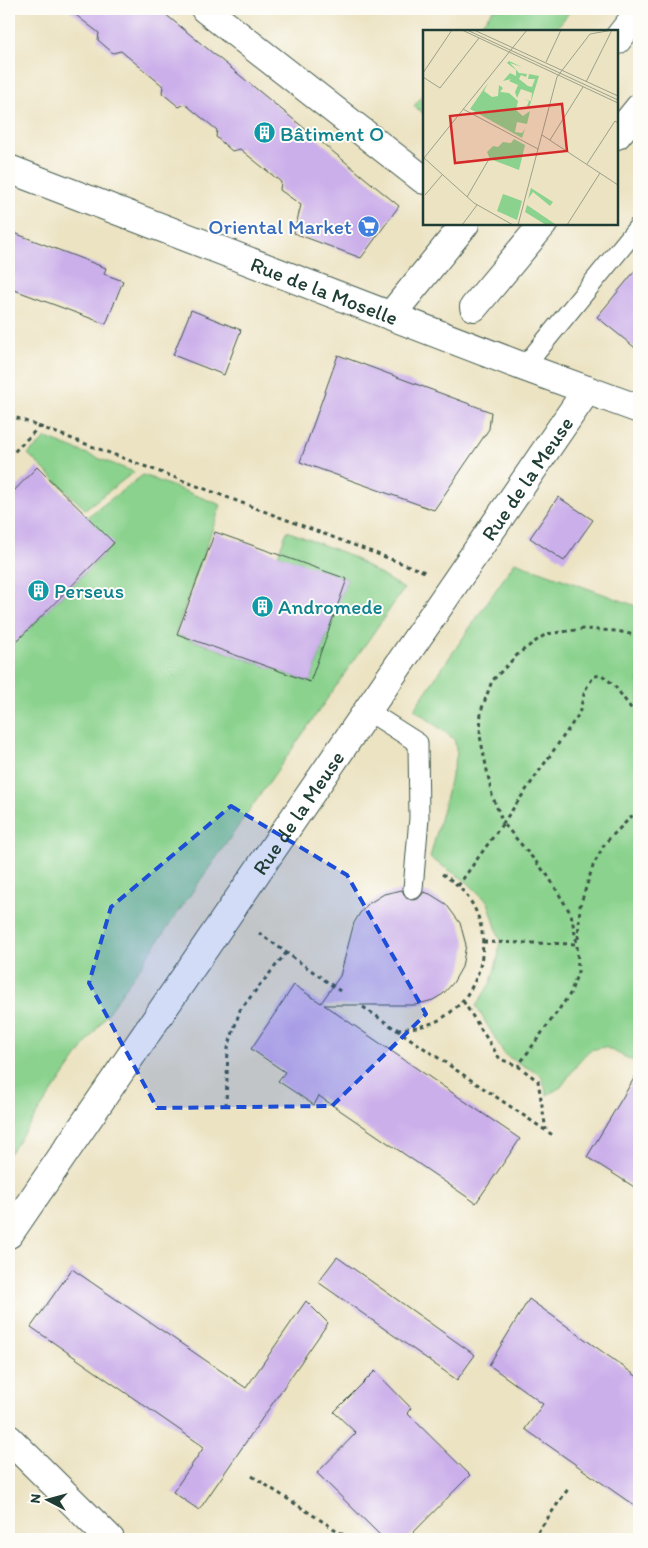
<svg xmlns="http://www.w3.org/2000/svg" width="648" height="1548" font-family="Itim,sans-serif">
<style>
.green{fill:#8ad28d;stroke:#548860}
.building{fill:#cbafea}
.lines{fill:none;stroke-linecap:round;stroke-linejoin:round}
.lane-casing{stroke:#3e5649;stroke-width:21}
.street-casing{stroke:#3e5649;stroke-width:30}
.path{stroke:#3e5649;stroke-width:3;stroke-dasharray:4 4;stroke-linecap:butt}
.lane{stroke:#fff;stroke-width:19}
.street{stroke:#fff;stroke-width:28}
.marked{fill:#1d4ed8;fill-opacity:0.2;stroke:#1d4ed8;stroke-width:4;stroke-dasharray:10 6;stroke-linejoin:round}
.labels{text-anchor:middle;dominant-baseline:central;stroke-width:4;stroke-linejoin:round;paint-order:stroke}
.culture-label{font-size:21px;fill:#0d838f;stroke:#fdfcf7;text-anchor:start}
.shop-label{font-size:21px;fill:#366cbe;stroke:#fdfcf7;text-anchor:end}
.street-label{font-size:21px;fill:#1f3d34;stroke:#fdfcf7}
.inset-road{fill:none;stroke:#9aa18a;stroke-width:1}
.view{fill:#d62828;fill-opacity:0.15;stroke:#d62828;stroke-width:2.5}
.inset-edge{fill:none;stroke:#1f3d34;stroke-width:2.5}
</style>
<rect width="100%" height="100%" fill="#fdfcf7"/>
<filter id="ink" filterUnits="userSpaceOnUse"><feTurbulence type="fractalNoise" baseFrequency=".02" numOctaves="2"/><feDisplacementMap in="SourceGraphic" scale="10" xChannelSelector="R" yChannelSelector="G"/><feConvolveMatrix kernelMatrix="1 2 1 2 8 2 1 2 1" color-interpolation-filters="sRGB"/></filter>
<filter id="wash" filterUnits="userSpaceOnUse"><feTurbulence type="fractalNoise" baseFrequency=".0096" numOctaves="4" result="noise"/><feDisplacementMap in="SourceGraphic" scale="20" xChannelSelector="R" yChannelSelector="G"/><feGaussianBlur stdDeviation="1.12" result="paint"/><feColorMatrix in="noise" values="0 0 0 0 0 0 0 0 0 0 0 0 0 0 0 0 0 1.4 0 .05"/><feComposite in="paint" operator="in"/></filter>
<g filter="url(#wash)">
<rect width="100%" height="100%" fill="#ece3c3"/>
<path class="green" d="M494 9H572L554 31H475Z
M424 94V114L414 106Z
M46 438 134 472 85 509 28 454Z
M143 475 221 505 175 634 310 682 347 579 278 555 287 531 347 554 404 589 9 1154V638L15 643 114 544 87 517Z
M515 562 639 607V1064L605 1047 590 1050 582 1058 561 1087 547 1095 542 1076 505 1055 476 1006 491 982 498 958 500 940 488 902 466 881 430 858 457 754 454 739 414 709Z"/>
<g id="blocks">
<path class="building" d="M68 9H159L399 206 361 258 294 233 301 205 280 190 281 182 240 149 232 151 216 137 217 130 185 104 179 107 162 93 163 86 121 51 113 53 98 40 99 33Z
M9 231 106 268 104 274 123 281 106 324 9 288Z
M639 266V351L597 317Z
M191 310 241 330 224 375 173 355Z
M338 355 491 412 489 429 434 510 300 462Z
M37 467 114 543 9 649V496Z
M558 497 593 520 564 561 530 538Z
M215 532 347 579 310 682 177 634Z
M402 890 406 898 412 900 418 899 424 892 430 894 446 904 460 923 466 945 462 967 453 983 443 994 433 1000 415 1005H324L520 1139 476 1203 319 1096 314 1105 278 1081 285 1072 251 1049 294 985 321 1003 340 976 354 923 360 913 368 904 384 894Z
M639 1070V1190L587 1157Z
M337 1257 475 1355 457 1380 318 1282Z
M72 1269 246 1388 306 1301 328 1323 199 1510 173 1492 204 1447 31 1327Z
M529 1299 639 1378V1509L525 1429 543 1404 489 1365Z
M375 1371 411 1408 407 1413 470 1475 407 1539H384L317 1473 356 1433 334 1412Z"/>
</g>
</g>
<g filter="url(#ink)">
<use href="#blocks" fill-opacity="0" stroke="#3e5649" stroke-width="1"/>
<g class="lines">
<defs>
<path id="lane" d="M524 367 639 226
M368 711 418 743 419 818 413 889"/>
<g id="street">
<path d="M205 9 424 180"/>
<path d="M617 40 639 12"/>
<path d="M617 135 639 108"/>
<path id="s1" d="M9 169 524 367 639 409"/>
<path d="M474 307 543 224"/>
<path d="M391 315 465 224"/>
<path id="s2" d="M9 1234 587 390"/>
<path d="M9 1439 110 1539"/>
</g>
</defs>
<use href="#lane" class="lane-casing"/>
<use href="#street" class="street-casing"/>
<path class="path" d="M9 415 425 572
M9 457 40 426
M639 636 617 631 584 629 546 634 519 653 492 681 481 711 480 736 492 795 503 823 579 714 585 690 594 676 602 675 614 685 639 719
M458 886 503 823 548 876 571 914 577 944
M259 933 340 991
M578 939 580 906 593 866 605 843 639 809
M483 942 577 944 578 972 570 994 518 1066
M463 1001 500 1059 518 1066 538 1081 546 1130
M363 1007 554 1136
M397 1029C414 1028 430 1026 444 1017 487 989 497 925 460 888 455 882 448 878 442 874
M226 1106 228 1048 240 1010 286 953
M252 1476 350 1539
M533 1539 568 1489"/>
<use href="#lane" class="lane"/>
<use href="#street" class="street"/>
</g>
</g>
<path class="marked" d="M231 806 347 875 426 1014 332 1106 157 1108 89 983 111 907Z"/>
<defs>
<symbol id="building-disc" viewBox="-11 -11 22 22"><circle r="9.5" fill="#0f9aa8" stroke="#fdfcf7"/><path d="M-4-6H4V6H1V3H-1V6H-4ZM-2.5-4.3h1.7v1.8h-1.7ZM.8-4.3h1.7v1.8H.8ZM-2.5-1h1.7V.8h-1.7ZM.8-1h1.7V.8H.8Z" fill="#fff"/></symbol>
<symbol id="supermarket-disc" viewBox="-11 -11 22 22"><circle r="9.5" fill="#3f7fe0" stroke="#fdfcf7"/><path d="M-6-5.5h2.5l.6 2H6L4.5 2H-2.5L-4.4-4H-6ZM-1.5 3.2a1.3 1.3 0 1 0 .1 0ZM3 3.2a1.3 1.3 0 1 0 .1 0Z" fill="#fff"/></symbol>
</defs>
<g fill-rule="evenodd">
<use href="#building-disc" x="252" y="120" width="25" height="25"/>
<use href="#supermarket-disc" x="356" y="214" width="25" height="25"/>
<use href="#building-disc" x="26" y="578" width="25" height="25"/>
<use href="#building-disc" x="250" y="594" width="25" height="25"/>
</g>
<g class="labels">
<g class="culture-label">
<text x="280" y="133">Bâtiment O</text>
<text x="54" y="590">Perseus</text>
<text x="278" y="606">Andromede</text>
</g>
<g class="shop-label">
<text x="352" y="226">Oriental Market</text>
</g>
<g class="street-label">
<text stroke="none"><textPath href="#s1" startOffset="338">Rue de la Moselle</textPath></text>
<text stroke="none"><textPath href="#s2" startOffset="916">Rue de la Meuse</textPath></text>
<text stroke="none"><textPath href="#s2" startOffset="511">Rue de la Meuse</textPath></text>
</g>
</g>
<g transform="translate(423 30)">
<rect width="195" height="195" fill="#ece3c3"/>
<path d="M86 31 99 37 87 33 96 43 104 44 103 47 98 45 96 49 105 56 109 57 112 49H105L106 44 116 46 106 78 104 76 106 71 100 69 108 71 109 63 98 59 94 68 92 62 95 55 86 51 88 49 80 51 87 43 93 46V40L84 33ZM65 53 61 61 69 67 75 66 76 55 80 58 77 62 86 63 95 71 93 80 100 86 107 81 104 94 94 92 92 102 99 103 102 99 99 108 47 79ZM91 109 102 115 96 140 67 129 64 122 70 116 75 117 80 112 88 113ZM108 158 130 172 127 176 110 162 105 169ZM80 164 99 171 94 190 74 181ZM104 175 132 194V195H123L102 182Z" fill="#8ad28d"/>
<path class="inset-road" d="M39 0 195 73M44 0 195 70M51 0 195 66M123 32 138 0M0 43 29 0M0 47 17 58 56 8M163 52 189 0M40 79 115 119M119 105 195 155M127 110 160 57M0 127 51 173 90 195M1 128 104 0M164 134 192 91 195 93M2 165 19 145M44 167 66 129M39 195 54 175M95 195 134 47 167 4 190 0M144 195 177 143"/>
<path class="view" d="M139 74 144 121 32 133 27 86Z"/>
<rect width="195" height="195" class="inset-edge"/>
</g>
<rect width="648" height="1548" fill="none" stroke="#fdfcf7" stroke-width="30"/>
<g transform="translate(48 1500) rotate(276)" stroke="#fdfcf7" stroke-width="4" paint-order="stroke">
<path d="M0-4L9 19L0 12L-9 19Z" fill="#1f3d34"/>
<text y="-8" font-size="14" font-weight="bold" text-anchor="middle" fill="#1f3d34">N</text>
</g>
</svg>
